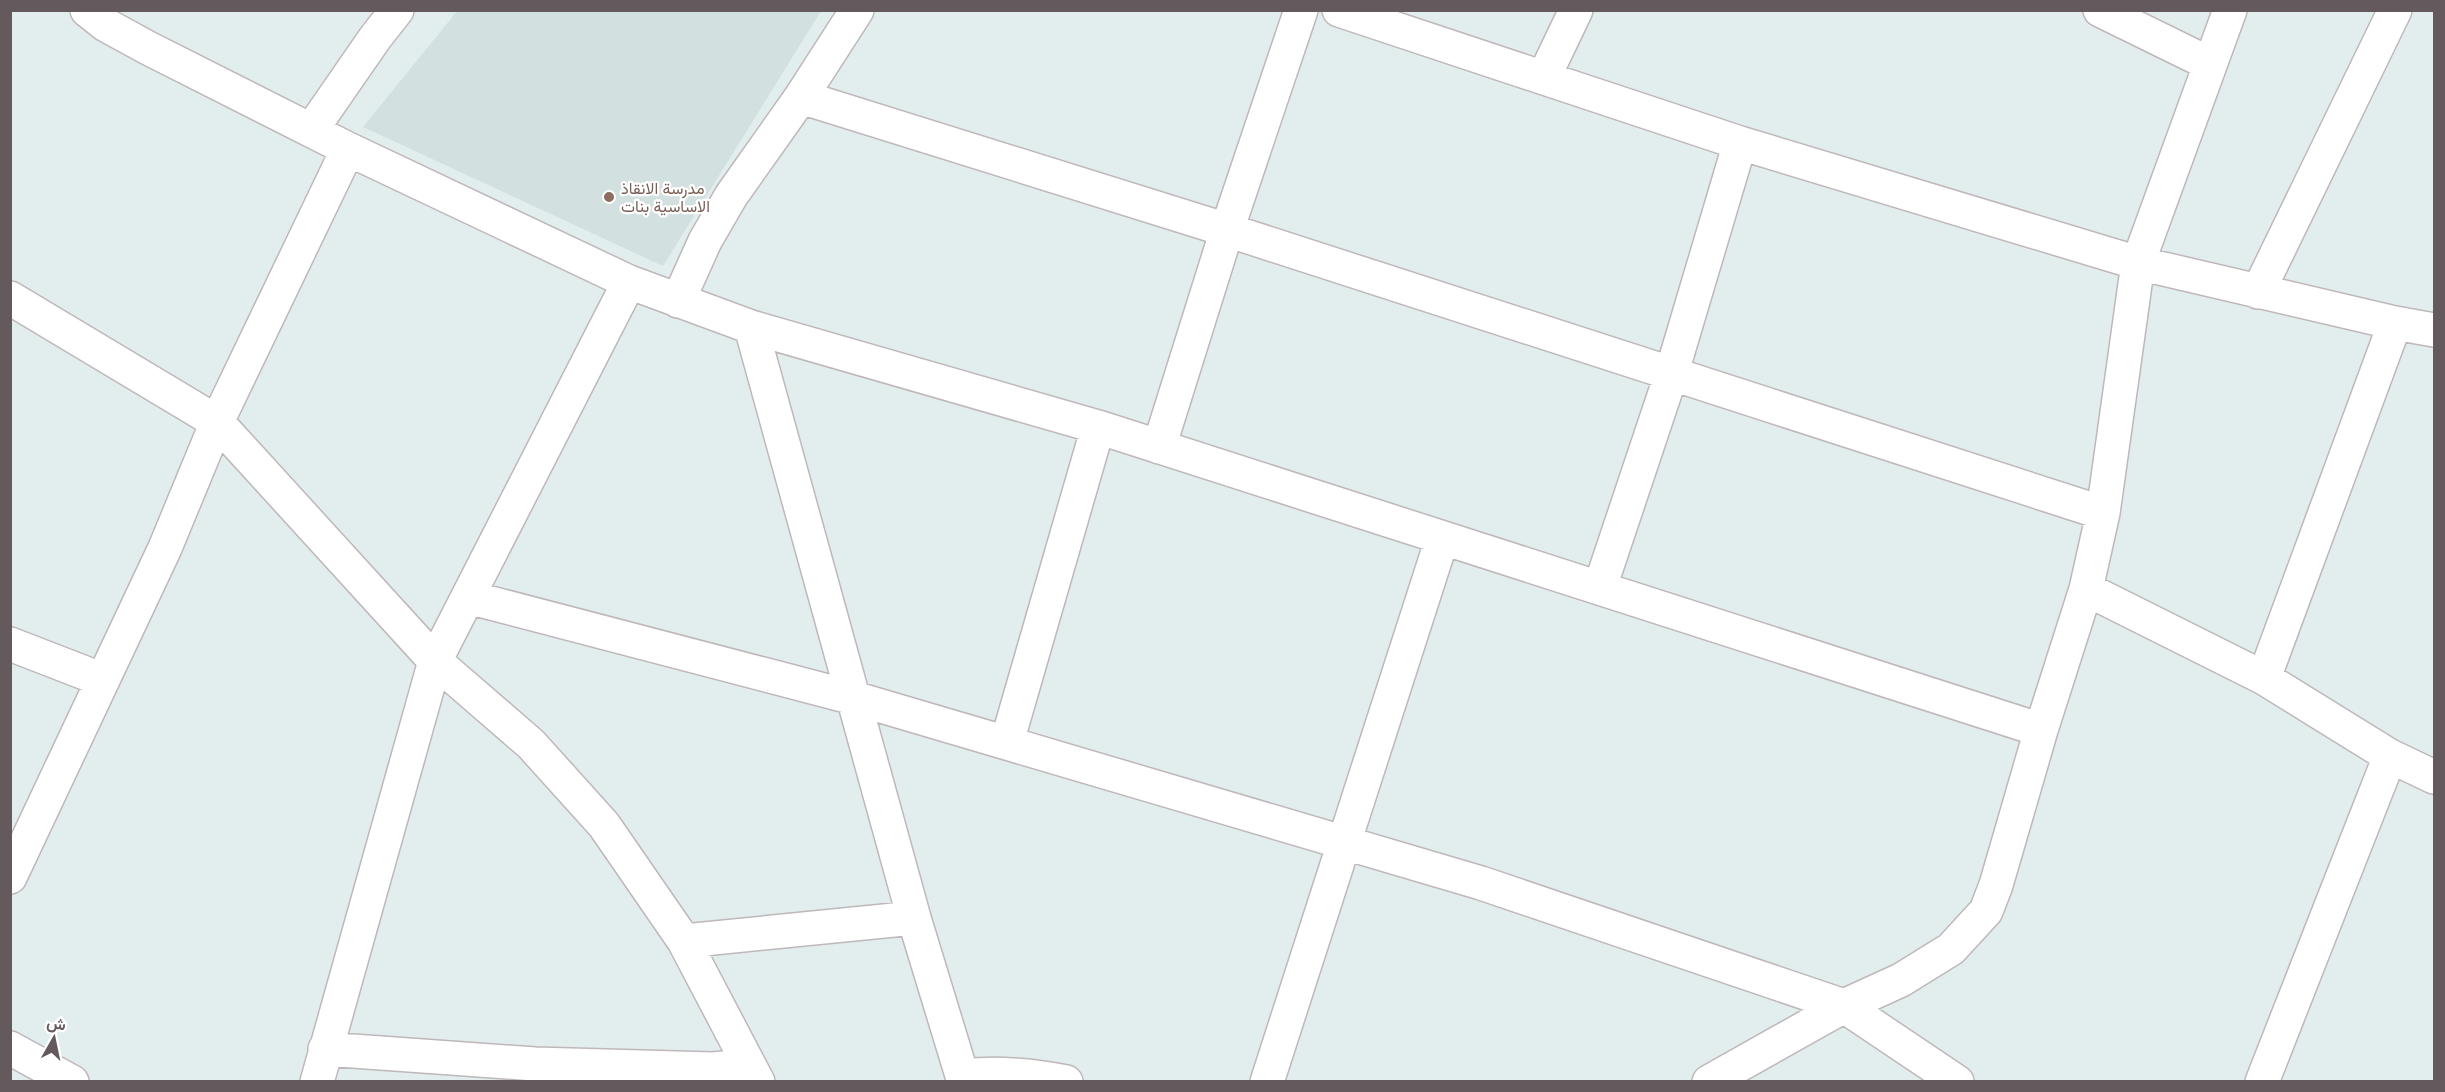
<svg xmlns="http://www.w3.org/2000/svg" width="2445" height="1092" font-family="Poppins,Vazirmatn,sans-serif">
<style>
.education{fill:#d3e0e0}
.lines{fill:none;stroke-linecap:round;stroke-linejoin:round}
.street-casing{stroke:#bfb7b9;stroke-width:36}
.street{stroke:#fff;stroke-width:33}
.education-dot{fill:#8d6e63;stroke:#fff;stroke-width:2}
.labels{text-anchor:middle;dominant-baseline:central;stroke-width:4.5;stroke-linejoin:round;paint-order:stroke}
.education-label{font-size:16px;fill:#785e54;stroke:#fff;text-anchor:start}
</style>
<rect width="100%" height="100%" fill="#e2eeed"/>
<path class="education" d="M458 10H821V11L663 266 363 127Z"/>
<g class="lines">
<defs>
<path id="street" d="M87 10 106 25 148 48 348 149 629 282 751 327 914 918 964 1082
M1339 10 1740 143 2138 263 2395 323 2434 330
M2100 10 2210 64
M1544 77 1576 10
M801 97 1227 230 2103 513
M312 129 375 38 397 10
M2258 292 2395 10
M10 298 217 422 435 661 531 744 604 825 684 941 758 1082
M678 301 705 241 731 196 801 97 857 10
M751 327 1098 427 2041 730
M1159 447 1227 230 1301 10
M1600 587 1671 375 1740 143
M2086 589 2264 678 2390 756 2434 777
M468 597 854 698 1481 883 1844 1006 1957 1082
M10 644 103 680
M2264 678 2395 323
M1007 742 1098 427
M10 877 165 548 217 422 348 149
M684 941 914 918
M10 1048 72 1082
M325 1049 535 1064 712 1069 749 1066
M963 1076C998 1072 1031 1075 1066 1082
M317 1082 435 661 629 282
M1267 1082 1442 539
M1709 1082 1844 1006 1901 980 1951 949 1986 911 1996 885 2041 730 2086 589 2103 513 2138 263 2230 10
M2262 1082 2390 756"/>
</defs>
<use href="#street" class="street-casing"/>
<use href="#street" class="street"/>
</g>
<circle class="education-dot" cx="609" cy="197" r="6"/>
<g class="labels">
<g class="education-label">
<text x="621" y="188">مدرسة الانقاذ<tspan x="621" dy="18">الاساسية بنات</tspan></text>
</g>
</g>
<rect width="2445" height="1092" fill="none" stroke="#645a5d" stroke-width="24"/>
<g transform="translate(54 1038) rotate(9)" stroke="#ffffff" stroke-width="4.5" paint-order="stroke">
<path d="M0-4.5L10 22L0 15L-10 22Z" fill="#645a5d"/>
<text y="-9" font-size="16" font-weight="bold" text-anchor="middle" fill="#645a5d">ش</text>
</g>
</svg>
